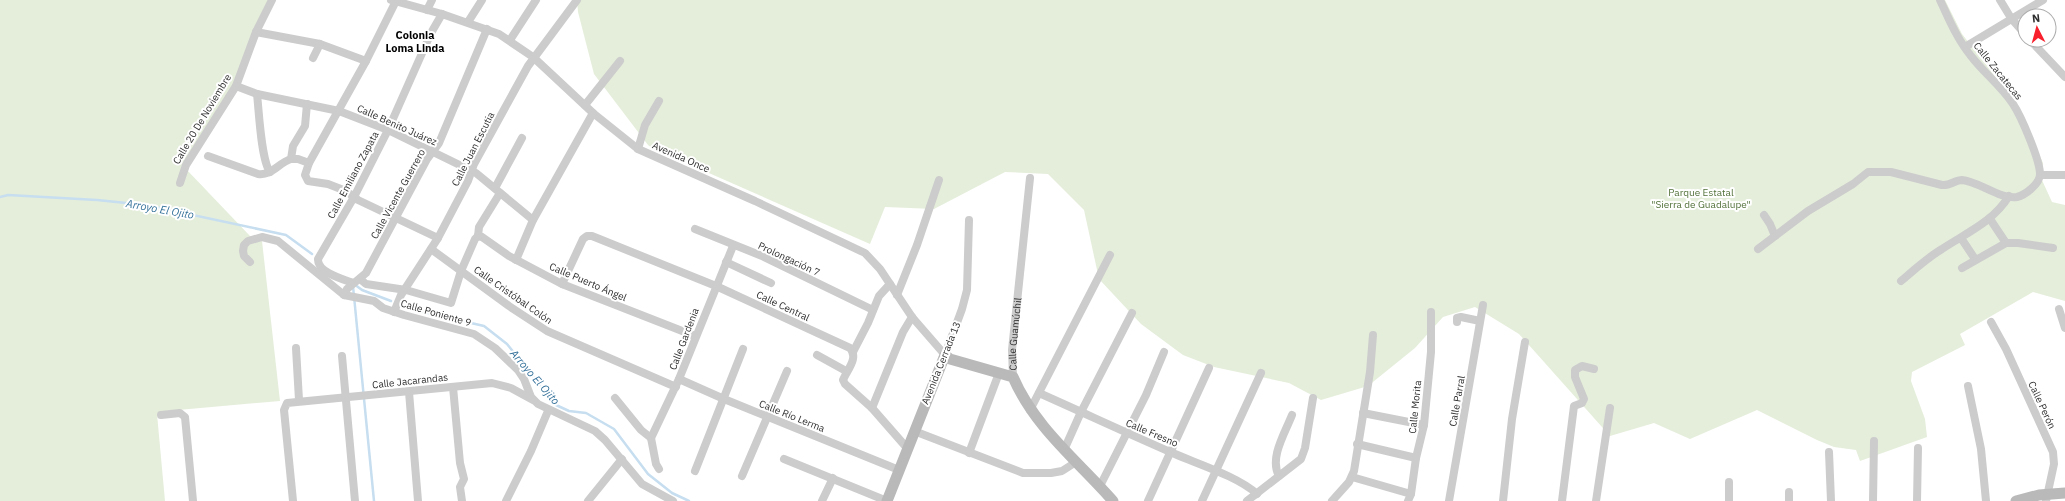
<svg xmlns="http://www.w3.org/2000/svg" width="2065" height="501" font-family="'IBM Plex Sans',sans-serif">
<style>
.green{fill:#e5eedb}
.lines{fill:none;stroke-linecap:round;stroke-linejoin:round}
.stream{stroke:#c6deef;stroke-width:2.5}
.street{stroke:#ccc;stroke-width:8}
.secondary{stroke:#b9b9b9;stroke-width:11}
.labels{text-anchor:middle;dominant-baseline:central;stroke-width:4;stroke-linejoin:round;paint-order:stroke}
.street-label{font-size:10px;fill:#2f2f2f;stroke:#fff}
.park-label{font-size:10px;fill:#517038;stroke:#fff}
.neighbourhood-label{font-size:11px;font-weight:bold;fill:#000;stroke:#fff}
.water-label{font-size:11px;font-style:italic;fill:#34719a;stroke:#fff}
</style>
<rect width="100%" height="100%" fill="#fff"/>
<path class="green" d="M0 0H273L234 86 186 169 250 236 262 241 280 401 167 411 157 414 165 501H0Z
M577 0H1945L1962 34 2016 103 2043 163 2041 178 2052 202 2065 205V301L2033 292 1960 334 1965 345 1912 372 1911 381 1925 419 1927 437 1860 461 1856 450 1834 447 1817 440 1757 410 1690 439 1654 423 1610 436 1519 334 1475 307 1443 317 1415 348 1368 386 1321 400 1289 383 1214 367 1183 355 1141 324 1099 279 1084 210 1048 174 1005 172 934 209 885 207 870 244 652 148 648 145 594 74 578 12Z"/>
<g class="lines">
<path class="stream" d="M0 197 8 195 97 200 146 205 286 235 312 254
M354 284 362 290 391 301
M353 286 374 501
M404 306 415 310 484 326 507 344 556 405 569 411 586 413 614 429 648 474 672 493 689 501"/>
<g class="street">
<path d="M391 0 442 14 499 34 533 57 593 113 638 149 755 201 865 253 880 269 912 317 945 355 962 309 967 290 969 220"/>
<path d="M2000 0 2011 18 2025 34"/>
<path d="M396 1 366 61 309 163 305 175 308 181 328 184 346 191 358 200 438 238"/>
<path d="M427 10 432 0"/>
<path d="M468 22 482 0"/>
<path d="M256 32 320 44 366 61"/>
<path d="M510 40 536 0"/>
<path d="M2030 40 2065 77"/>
<path d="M1965 47 2043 0"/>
<path d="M313 58 320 44"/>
<path d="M236 86 257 94 339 111 388 130 476 173 533 220"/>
<path d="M257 94C259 111 261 160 270 172"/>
<path d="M585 105 620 61"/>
<path d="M638 149 645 125 659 101"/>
<path d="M208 156 258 174C272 176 278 163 291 159L293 146 305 126 307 104"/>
<path d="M291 159H298L309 163"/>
<path d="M2040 175H2065"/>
<path d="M180 183 186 165 236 86 256 32 272 0"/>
<path d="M495 188 522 138"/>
<path d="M1764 215 1770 224 1775 236"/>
<path d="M1990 219 2006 243H2018L2053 248"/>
<path d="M695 229 762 256 873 310"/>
<path d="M478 236 482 237 509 256 562 284 695 336"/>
<path d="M478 236 479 227 500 193"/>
<path d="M1961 238 1975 259"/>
<path d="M431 249 509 306 547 331 676 387"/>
<path d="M1758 249 1808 211 1853 184 1868 172H1891L1942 185C1950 186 1955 180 1962 180 1978 181 2001 200 2017 197 2025 195 2040 184 2040 174 2040 160 2021 116 2013 104 2001 86 1984 73 1971 56 1957 39 1949 19 1940 0"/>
<path d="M516 260 533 220 593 113"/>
<path d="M250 262 244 256 243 251 244 245 248 241 262 237 278 241 344 295 374 301 383 308 404 315 474 334 495 348 518 370 524 379 531 397 538 404 595 431 605 440 642 484 673 501"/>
<path d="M726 262 771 283"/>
<path d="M1962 268 2006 243"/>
<path d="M360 279 366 284 406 290 451 303 461 271 475 239 478 236"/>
<path d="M1901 281C1914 270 1927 258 1942 249 1966 233 1993 222 2009 196"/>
<path d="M353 283C342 279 317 272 318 259L354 197 388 130 431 33 442 14"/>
<path d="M562 284 583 239 587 236H592L716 286 850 348C859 358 847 370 843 380L845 384 872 408 907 448"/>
<path d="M344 295 347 289 366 273 427 159 439 143 487 29"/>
<path d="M897 295 917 245 939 180"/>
<path d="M2059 309 2065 328"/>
<path d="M394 312 401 295 438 238 468 181 474 164 528 66 577 0"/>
<path d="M1457 322V318L1461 317 1480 321"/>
<path d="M1991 322 2006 349 2053 452 2054 464 2046 501"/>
<path d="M296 348 299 400"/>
<path d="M853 352 868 323 879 296 890 284"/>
<path d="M817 355 846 371"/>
<path d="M342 356 355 501"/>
<path id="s1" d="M1013 377 1012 350 1030 178"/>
<path d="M679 379 724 399 899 470"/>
<path d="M1968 386 1981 449 1986 501"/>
<path d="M453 387 460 463 464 479 460 487 462 501"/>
<path d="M409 392 418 501"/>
<path d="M1039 393C1084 413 1129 434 1175 454 1198 464 1239 477 1257 494"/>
<path d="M615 398 641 430 651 438 656 464 659 469"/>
<path d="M872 408 903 332 912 317"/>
<path d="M1030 410 1110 255"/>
<path d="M1363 413 1424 425"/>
<path d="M161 415 180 413 185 417 193 501"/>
<path d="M914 431 1023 473H1051L1062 471 1076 462"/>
<path d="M651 438 679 379 733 246"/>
<path d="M1357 444 1416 458"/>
<path d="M1064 450 1081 412 1132 313"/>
<path d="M1829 452 1831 501"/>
<path d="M969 453 999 373"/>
<path d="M784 459 887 501"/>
<path d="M695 471 743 349"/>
<path d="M742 476 787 371"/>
<path d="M1279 476C1269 458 1285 433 1292 415"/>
<path d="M1352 477 1411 494"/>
<path d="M1100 486 1146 395 1164 352"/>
<path d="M293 501 284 410 287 403 492 383 511 388 533 400"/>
<path d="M506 501 531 451 548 411"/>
<path d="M588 501 622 459"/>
<path d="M822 501 833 478"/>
<path d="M1148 501 1209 368"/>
<path d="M1202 501 1261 373"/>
<path d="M1247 501 1301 459 1305 448 1313 398"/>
<path d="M1332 501 1349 482 1354 471 1370 372 1373 335"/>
<path d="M1408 501 1411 494 1416 458 1424 425 1431 352V312"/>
<path d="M1449 501 1483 305"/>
<path d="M1503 501 1512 419 1525 342"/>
<path d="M1562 501 1574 406 1582 403 1584 399 1575 377V370L1582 366 1594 369"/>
<path d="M1596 501 1610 408"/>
<path d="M1729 501V482"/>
<path d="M1789 501V492"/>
<path d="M1873 501 1874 441"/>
<path d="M1917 501 1918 448"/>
</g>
<path class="secondary" d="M887 501 945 355 950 359 1013 377C1035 428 1078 461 1113 501
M2016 501 2039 495 2065 493"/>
</g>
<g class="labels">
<g class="street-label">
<text transform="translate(1998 71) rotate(51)">Calle Zacatecas</text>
<text transform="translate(202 119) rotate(-59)">Calle 20 De Noviembre</text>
<text transform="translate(397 125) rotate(24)">Calle Benito Juárez</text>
<text transform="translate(473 149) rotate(-63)">Calle Juan Escutia</text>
<text transform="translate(681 157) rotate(24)">Avenida Once</text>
<text transform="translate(353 175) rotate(-62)">Calle Emiliano Zapata</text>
<text transform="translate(398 194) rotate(-61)">Calle Vicente Guerrero</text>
<text transform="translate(789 259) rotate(25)">Prolongación 7</text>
<text transform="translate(588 282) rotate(23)">Calle Puerto Ángel</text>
<text transform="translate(513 295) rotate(35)">Calle Cristóbal Colón</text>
<text transform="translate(783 306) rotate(25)">Calle Central</text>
<text transform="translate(436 313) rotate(16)">Calle Poniente 9</text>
<text stroke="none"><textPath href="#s1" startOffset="43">Calle Guamúchil</textPath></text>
<text transform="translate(684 339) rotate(-69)">Calle Gardenia</text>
<text transform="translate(941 363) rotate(-68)">Avenida Cerrada 13</text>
<text transform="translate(410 381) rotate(-6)">Calle Jacarandas</text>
<text transform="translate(1457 401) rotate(-80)">Calle Parral</text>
<text transform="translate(2042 405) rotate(65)">Calle Perón</text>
<text transform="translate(1415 407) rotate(-84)">Calle Morita</text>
<text transform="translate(792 416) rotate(22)">Calle Río Lerma</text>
<text transform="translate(1152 433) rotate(23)">Calle Fresno</text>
</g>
<g class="park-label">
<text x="1701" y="192">Parque Estatal<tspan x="1701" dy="12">"Sierra de Guadalupe"</tspan></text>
</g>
<g class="neighbourhood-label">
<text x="415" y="35">Colonia<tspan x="415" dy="13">Loma Linda</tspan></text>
</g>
<g class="water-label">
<text transform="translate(160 209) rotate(10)">Arroyo El Ojito</text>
<text transform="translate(535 377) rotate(49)">Arroyo El Ojito</text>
</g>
</g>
<g transform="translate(2037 28) rotate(354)"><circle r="19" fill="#ffffff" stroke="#acacac"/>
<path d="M0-3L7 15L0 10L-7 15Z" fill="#f7202c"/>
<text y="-6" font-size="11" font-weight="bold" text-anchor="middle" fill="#2f2f2f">N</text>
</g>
</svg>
